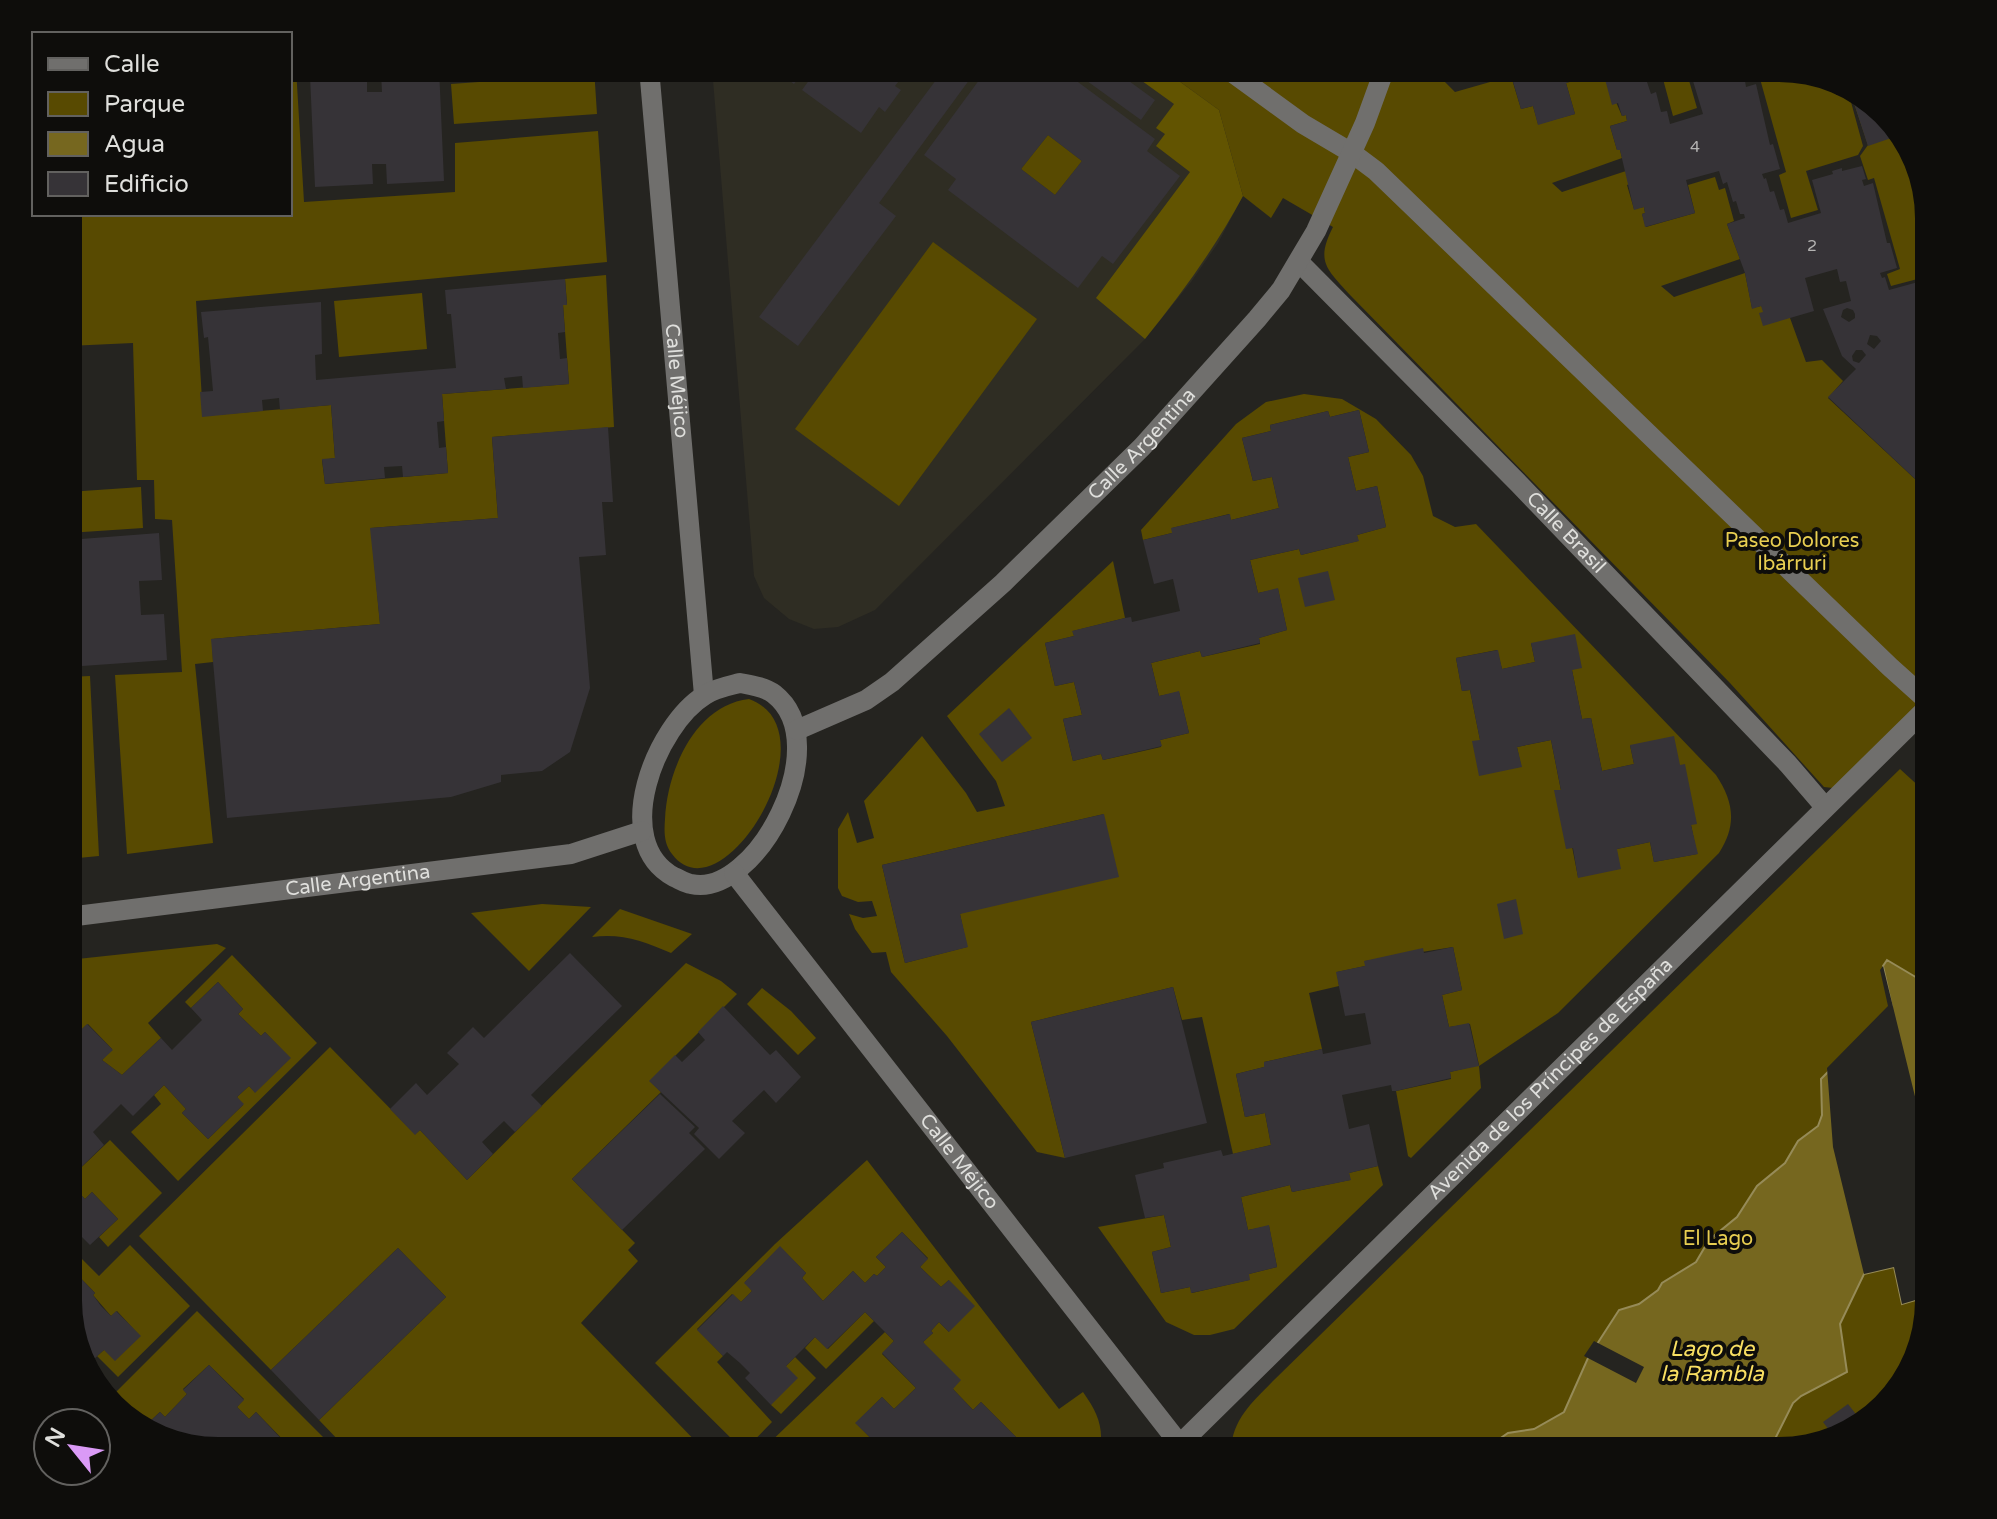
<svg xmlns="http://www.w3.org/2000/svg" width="1997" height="1519" font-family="'Varela Round',sans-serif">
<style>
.built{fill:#2f2d23}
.green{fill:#584a01;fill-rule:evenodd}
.forest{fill:#625401}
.water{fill:#76671f;stroke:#968b58;stroke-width:2}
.pier{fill:#252420}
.building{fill:#363337;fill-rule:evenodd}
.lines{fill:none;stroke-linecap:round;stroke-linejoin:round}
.minor{stroke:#706f6d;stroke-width:20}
.labels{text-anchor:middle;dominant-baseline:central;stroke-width:8;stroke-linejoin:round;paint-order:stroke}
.number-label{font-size:16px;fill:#b5b4b3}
.street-label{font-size:20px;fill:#dfdfdc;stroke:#0e0d0b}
.park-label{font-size:20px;fill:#e8ce51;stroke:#0e0d0b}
.water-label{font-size:22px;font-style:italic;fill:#f8de62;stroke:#0e0d0b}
</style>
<rect width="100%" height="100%" fill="#252420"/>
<path class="built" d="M712 68H1161L1243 196 1218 243 1191 282 1145 339 875 610 838 627 814 629 789 619 764 598 754 576Z"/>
<path class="green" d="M290 68H296L304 202 455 192V143L598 131 607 262 196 301 203 416 331 405 335 458 322 460 325 484 448 473 442 394 569 384 563 305 567 304 565 279 606 275 614 427 492 437 498 518 371 528 380 624 212 639 213 662 195 664 213 843 127 854 115 675 182 672 172 520 155 519 154 480H137L133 343 68 346V214H290Z
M573 68H594L597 114 454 124 451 84 573 75Z
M1161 68H1467L1440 77 1455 92 1511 76 1521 109 1533 106 1538 124 1575 114 1566 83 1603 72 1622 116 1626 115 1627 121 1610 126 1617 150H1620L1622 158 1552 183 1562 192 1626 171 1630 184 1627 185 1634 209 1644 207 1645 213 1642 214 1646 227 1695 213 1688 185 1715 177 1719 190 1725 188 1734 221 1727 224 1740 259 1661 286 1674 297 1745 273 1752 308 1761 306 1790 318 1806 362 1822 360 1843 381 1828 398 1929 492V695L1833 788 1824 787 1730 683 1351 296C1327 269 1315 262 1333 227L1283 198 1271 218 1243 196 1219 110Z
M1660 68H1716L1688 77 1697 108 1673 116Z
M1757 68H1780L1836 88V95H1843L1844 90 1848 91 1863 146 1858 155 1806 171 1818 210 1791 218 1779 175 1786 172Z
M1857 95 1871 99 1914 152 1929 217V276L1891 286 1887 274 1900 269 1874 178 1868 180 1860 156 1868 145 1852 97Z
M1048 135 1082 161 1055 195 1021 169Z
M933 242 1037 319 899 506 795 429Z
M422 293 427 349 339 357 334 301Z
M1304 394 1342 399 1376 419 1411 455 1423 476 1433 516 1455 527 1476 524 1716 775C1734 802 1737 825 1719 853L1558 1013 1479 1066 1481 1088 1411 1158 1408 1156 1396 1091 1451 1079 1450 1072 1479 1065 1470 1024 1449 1027 1442 995 1462 990 1453 947 1365 961V966L1337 972 1339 986 1309 993 1322 1049 1264 1062V1067L1236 1074 1245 1117 1265 1113 1271 1145 1233 1154 1202 1017 1182 1020 1173 987 1031 1022 1065 1158 1037 1152 947 1036 891 972 886 952 872 953 855 929 849 914 863 918 877 916 872 901 858 902 842 896 838 888V829L848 812 857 843 874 838 864 801 922 736 966 793 977 812 1005 806 996 781 947 716 1113 561 1125 618 1073 631 1074 636 1045 643 1055 686 1074 682 1082 715 1063 719 1073 761 1101 754 1103 760 1161 747 1160 740 1189 733 1179 692 1159 696 1151 663 1200 651 1202 657 1260 644 1259 638 1287 630 1278 589 1258 593 1250 560 1299 549 1301 555 1358 541 1357 535 1386 527 1377 486 1356 491 1348 457 1369 452 1359 410 1330 417 1328 411 1270 425 1271 431 1242 438 1253 481 1272 477 1279 508 1231 520 1229 514 1172 528V533L1143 540 1141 530 1236 424 1266 402ZM1531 643 1572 670 1582 719 1591 718 1602 771 1634 764 1630 745 1690 820 1697 854 1654 862 1650 842 1617 849 1578 877 1551 740 1517 747 1521 766 1480 740 1470 690 1462 691 1456 658 1497 650 1502 669 1535 662ZM1104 814 960 914 967 947 905 963 882 865Z
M141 487 143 528 68 533V492Z
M90 676 99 856 68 859V677Z
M749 699C836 730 722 921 672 854 664 844 664 832 665 819 667 771 695 705 749 699Z
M1900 769 1923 790 1929 785V1302L1898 1393 1845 1436 1779 1451H1231C1232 1419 1253 1402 1274 1380Z
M542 904 591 907 529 971 471 913Z
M620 909 692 934 671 953C643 941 622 933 592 937Z
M217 944 226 948 148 1023 161 1038 122 1075 102 1060 112 1049 88 1024 68 1042V960Z
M232 955 317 1043 178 1181 131 1132 161 1104 154 1095 164 1085 186 1109 182 1113 208 1139 243 1105 237 1097 249 1086 255 1092 290 1058 265 1032 261 1036 238 1014 243 1009 218 982 191 1008 185 1002Z
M686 963 721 981 737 994 650 1081 661 1092 572 1179 635 1243 628 1250 638 1261 581 1323 705 1451H287L290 1447 256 1412 249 1419 237 1407 244 1399 209 1365 183 1389 187 1394 165 1417 160 1412 145 1426 126 1420 109 1399 197 1311 336 1450 342 1444 319 1420 446 1297 398 1248 271 1370 139 1236 330 1047 415 1134 420 1130 467 1180Z
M762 988 791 1011 816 1038 798 1055 747 1004Z
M110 1140 162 1193 108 1247 99 1237 118 1219 92 1192 85 1199 76 1190 73 1192 68 1187V1180Z
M867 1160 1059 1409 1083 1392C1097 1412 1104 1426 1100 1451H1030L981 1402 973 1410 953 1389 923 1342 933 1333 931 1331 939 1322 949 1332V1280L941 1287 920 1267 928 1258 902 1232 876 1257 886 1267 877 1276 874 1274 865 1283 853 1271 823 1301 802 1278 806 1273 780 1247 745 1282 752 1291 741 1302 732 1294 697 1329 723 1356 717 1362 772 1422 744 1451 655 1363 775 1244Z
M1378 1166 1383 1185 1234 1329 1210 1335H1194L1166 1322 1098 1227 1164 1215 1171 1247 1152 1252 1161 1293 1190 1287 1192 1293 1249 1280V1274L1277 1267 1269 1226 1248 1230 1241 1197 1290 1185 1292 1192 1350 1180 1349 1173Z
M130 1245 190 1306 118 1377 97 1356 104 1350 140 1336 117 1311 111 1316 93 1295 95 1293 70 1267 80 1257 99 1276Z
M865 1312 874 1321 826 1369 805 1348 815 1337 828 1349Z
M885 1332 894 1341 882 1354 916 1388 894 1409 882 1397 856 1423 881 1449 894 1438 900 1444 892 1451H761Z
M795 1357 816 1378 781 1414 771 1405 786 1366Z"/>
<path class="forest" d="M1124 68H1161L1219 110 1243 196C1215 248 1182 293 1145 339L1096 298 1190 172 1156 146 1165 134 1156 128 1174 104Z"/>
<path class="water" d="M1887 960 1929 985V1296L1902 1304 1894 1267 1864 1274 1840 1324 1847 1372 1801 1396 1793 1403 1769 1451H1482L1508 1433 1534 1429 1564 1412 1588 1358 1619 1310 1639 1304 1658 1290 1662 1283 1696 1262 1709 1240 1737 1217 1757 1186 1785 1163 1798 1141 1818 1126 1822 1115 1821 1079 1892 1007 1883 966Z"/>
<path class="pier" d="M1883 966 1922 1125 1929 1220V1296L1902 1304 1894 1267 1864 1274 1833 1147 1827 1068 1888 1006 1880 970Z
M1594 1341 1644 1367 1636 1383 1584 1356Z"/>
<path class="building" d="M435 68H439L444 181 387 184 386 164H372L373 184 315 187 310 76 367 73V92H382L381 73Z
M781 68H806L794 84 778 72Z
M818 68H909L895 86 901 90 885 112 879 107 861 133 802 90Z
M945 68H978L879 203 896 216 798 346 759 317Z
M988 68 1000 74 1005 68H1059L1155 139 1147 151 1180 176 1113 264 1102 256 1078 288 948 190 956 179 924 155ZM1048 135 1082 161 1055 195 1021 169Z
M1069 68H1111L1155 100 1141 120Z
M1509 68H1658L1644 73 1651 94 1656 92 1661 112 1667 111 1670 124 1703 114 1693 81 1715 75 1713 72 1724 69 1725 72 1743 68 1748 81H1745L1746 87 1756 84 1770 145 1773 144 1780 169 1762 174 1764 179 1766 178 1770 192 1774 191 1780 210 1784 209 1788 223 1821 213 1812 180 1833 174 1832 171 1842 168V171L1862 166 1866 179 1862 180 1864 186 1873 183 1887 243H1890L1897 268 1880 273 1882 278 1885 277 1889 290 1929 279V492L1828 397 1856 369 1842 356 1823 309 1851 301 1846 281 1840 282 1837 269 1805 278 1814 311 1763 326 1759 313 1763 312 1761 306 1752 309 1745 273 1727 224 1745 218 1744 214H1740L1736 201 1733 202 1727 182 1723 184 1719 171 1686 180 1695 213 1645 227 1642 214 1645 213 1644 207 1634 210 1620 150H1617L1610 126 1627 121 1626 115 1622 116 1618 103 1612 105 1603 72 1566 83 1575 114 1538 125 1533 106 1521 109ZM1847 308 1853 310 1855 314V318L1849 322 1841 317 1843 310ZM1870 335 1877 336 1881 341 1874 349 1867 344ZM1856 350H1862L1866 355 1859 363 1853 361 1852 356Z
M1857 95 1871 99 1900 135 1868 146 1852 97Z
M565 279 567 305H563L565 332 558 333 560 359 567 358 569 384 523 388 522 376 504 378 506 389 442 394 444 421 437 422 439 448 446 447 448 473 403 477 402 466 384 467 385 478 325 484 322 459 335 458 331 405 280 410 279 398 262 400 263 411 202 417 200 392 213 391 208 337 204 338 201 312 321 302 322 354 315 355 316 380 443 369 456 368 451 314H447L445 290Z
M1359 410 1369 452 1348 457 1356 491 1377 486 1386 527 1357 535 1359 541 1325 549 1301 555 1299 549 1250 560 1258 593 1278 588 1287 630 1259 638 1260 643 1202 657 1200 651 1151 663 1159 696 1179 691 1189 733 1160 740 1162 746 1103 760 1101 754 1073 761 1063 719 1082 715 1074 682 1055 686 1045 643 1074 636 1072 631 1125 618 1131 617 1132 622 1180 611 1173 579 1154 584 1143 540 1172 533 1171 528 1230 514 1231 520 1279 508 1272 477 1253 481 1242 438 1271 431 1270 425 1328 411 1330 417Z
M608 427 613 502H602L606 555 579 557 590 688 570 752 542 771 501 775V782L451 797 227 818 211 639 380 624 370 528 498 518 492 437Z
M159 533 162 580 139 581 141 615 164 614 167 660 68 667V540Z
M1328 571 1335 600 1305 607 1298 578Z
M1575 634 1582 668 1572 670 1582 719 1591 718 1602 771 1634 764 1630 745 1674 736 1680 765 1685 764 1697 824 1691 825 1698 854 1654 862 1650 842 1632 846 1617 849 1621 869 1578 878 1573 848 1566 849 1554 790H1561L1551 740 1517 747 1522 767 1479 776 1472 741 1480 740 1470 690 1462 691 1456 658 1498 650 1502 669 1520 665 1535 662 1531 643Z
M1009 708 1032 738 1002 762 979 734Z
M1104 814 1119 877 960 914 968 947 905 963 882 865Z
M1516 899 1523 934 1504 939 1497 904Z
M1453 947 1462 990 1442 995 1449 1027 1469 1023 1479 1066 1450 1072 1451 1078 1396 1091H1392L1391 1085 1342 1095 1349 1129 1369 1124 1378 1166 1349 1173 1351 1180 1292 1192 1290 1185 1241 1197 1248 1230 1269 1225 1277 1267 1249 1274 1250 1280 1191 1293 1190 1287 1161 1293 1152 1252 1171 1247 1164 1215 1145 1218 1135 1175 1164 1168 1163 1163 1221 1150 1223 1156 1271 1145 1265 1113 1245 1117 1236 1074 1264 1067V1062L1322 1049 1323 1054 1371 1044 1365 1013 1345 1016 1336 972 1365 966 1364 961 1423 948 1424 953Z
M570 953 622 1006 531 1095 542 1106 515 1132 504 1121 482 1142 493 1154 467 1180 420 1130 415 1135 390 1109 416 1083 427 1095 459 1064 447 1053 473 1027 484 1038Z
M218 982 243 1009 238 1014 261 1036 265 1032 291 1058 255 1093 249 1086 237 1097 244 1104 208 1139 182 1113 186 1109 164 1085 133 1116 121 1104 93 1132 104 1145 68 1180V1042L87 1024 113 1050 102 1060 122 1075 161 1038 172 1050 202 1020 191 1008Z
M1173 987 1207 1123 1065 1158 1031 1022Z
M723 1006 770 1055 776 1050 801 1077 776 1103 764 1090 732 1121 745 1133 719 1159 694 1134 699 1128 649 1081 675 1055 682 1062 705 1040 698 1032Z
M660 1094 695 1127 689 1133 705 1149 622 1230 572 1179Z
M68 1187 73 1192 76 1190 85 1199 92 1192 118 1219 90 1245 81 1236 68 1249Z
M902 1232 928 1259 920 1267 941 1287 949 1280 975 1306 949 1332 939 1322 931 1331 933 1333 923 1342 961 1380 953 1389 973 1410 981 1402 1030 1451H978L973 1446 969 1451H907L894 1438 882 1449 855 1423 882 1397 894 1409 916 1388 882 1353 894 1341 865 1312 827 1349 815 1337 786 1366 798 1378 771 1405 745 1378 750 1373 740 1363 727 1352 723 1356 697 1330 733 1294 741 1302 752 1291 744 1283 780 1246 806 1273 802 1278 823 1301 853 1271 865 1283 874 1274 877 1276 886 1267 876 1257Z
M398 1248 446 1297 319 1420 271 1370Z
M68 1265 95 1293 93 1295 101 1306 111 1316 116 1311 141 1336 115 1361 104 1350 84 1368 68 1311Z
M209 1365 244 1400 237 1407 249 1419 256 1412 290 1448 287 1451H217L145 1426 160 1412 165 1417 187 1394 183 1390Z
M1848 1404 1862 1422 1845 1436 1835 1438 1823 1422Z"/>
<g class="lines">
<g class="minor">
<path id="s1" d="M649 68 704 695"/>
<path d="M1226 68 1303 124 1352 153 1376 171 1890 667 1929 702"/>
<path id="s2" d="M1299 262 1519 484 1788 764 1825 807"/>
<path d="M740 683C751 685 765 687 774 694 838 744 755 899 691 884 685 883 679 879 674 877 609 842 656 725 705 695 716 688 728 686 740 683Z"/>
<path id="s3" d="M797 730 866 700 892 682 1003 583 1142 447 1257 319 1281 290 1316 231 1365 123 1385 68"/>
<path id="s4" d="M734 873 1185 1451"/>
<path id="s5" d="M68 917 571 854 642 831"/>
<path id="s6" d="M1173 1451 1929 706"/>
</g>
</g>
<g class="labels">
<g class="number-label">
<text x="1695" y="147">4</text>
<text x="1812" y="246">2</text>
</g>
<g class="street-label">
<text stroke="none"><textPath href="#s1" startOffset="314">Calle Méjico</textPath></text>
<text stroke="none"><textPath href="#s3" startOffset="452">Calle Argentina</textPath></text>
<text stroke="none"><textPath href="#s2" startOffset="380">Calle Brasil</textPath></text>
<text stroke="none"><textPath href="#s5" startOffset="292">Calle Argentina</textPath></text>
<text stroke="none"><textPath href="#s6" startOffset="530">Avenida de los Príncipes de España</textPath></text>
<text stroke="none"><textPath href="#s4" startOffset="366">Calle Méjico</textPath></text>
</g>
<g class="park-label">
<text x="1792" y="541">Paseo Dolores<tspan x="1792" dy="23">Ibárruri</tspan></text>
<text x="1718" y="1239">El Lago</text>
</g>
<g class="water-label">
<text x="1712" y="1349">Lago de<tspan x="1712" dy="25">la Rambla</tspan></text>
</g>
</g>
<path d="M0 0H1997V1519H0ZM218 82H1779A136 136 0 0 1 1915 218V1301A136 136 0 0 1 1779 1437H218A136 136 0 0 1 82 1301V218A136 136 0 0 1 218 82Z" fill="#0e0d0b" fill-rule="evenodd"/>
<rect x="32" y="32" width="260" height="184" fill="#0e0d0b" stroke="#62615f" stroke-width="2"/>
<rect x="48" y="58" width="40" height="12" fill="#706f6d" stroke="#62615f" stroke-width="2"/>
<text x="104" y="72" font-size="24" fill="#dfdfdc">Calle</text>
<rect x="48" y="92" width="40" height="24" fill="#584a01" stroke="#62615f" stroke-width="2"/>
<text x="104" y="112" font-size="24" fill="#dfdfdc">Parque</text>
<rect x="48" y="132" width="40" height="24" fill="#76671f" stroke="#62615f" stroke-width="2"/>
<text x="104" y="152" font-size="24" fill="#dfdfdc">Agua</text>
<rect x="48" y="172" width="40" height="24" fill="#363337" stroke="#62615f" stroke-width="2"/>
<text x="104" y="192" font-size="24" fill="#dfdfdc">Edificio</text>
<g transform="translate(72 1447) rotate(300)"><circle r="38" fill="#0e0d0b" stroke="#62615f" stroke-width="2"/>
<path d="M0-6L14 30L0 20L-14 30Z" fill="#da9af6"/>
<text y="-12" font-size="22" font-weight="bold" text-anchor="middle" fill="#dfdfdc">N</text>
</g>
</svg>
